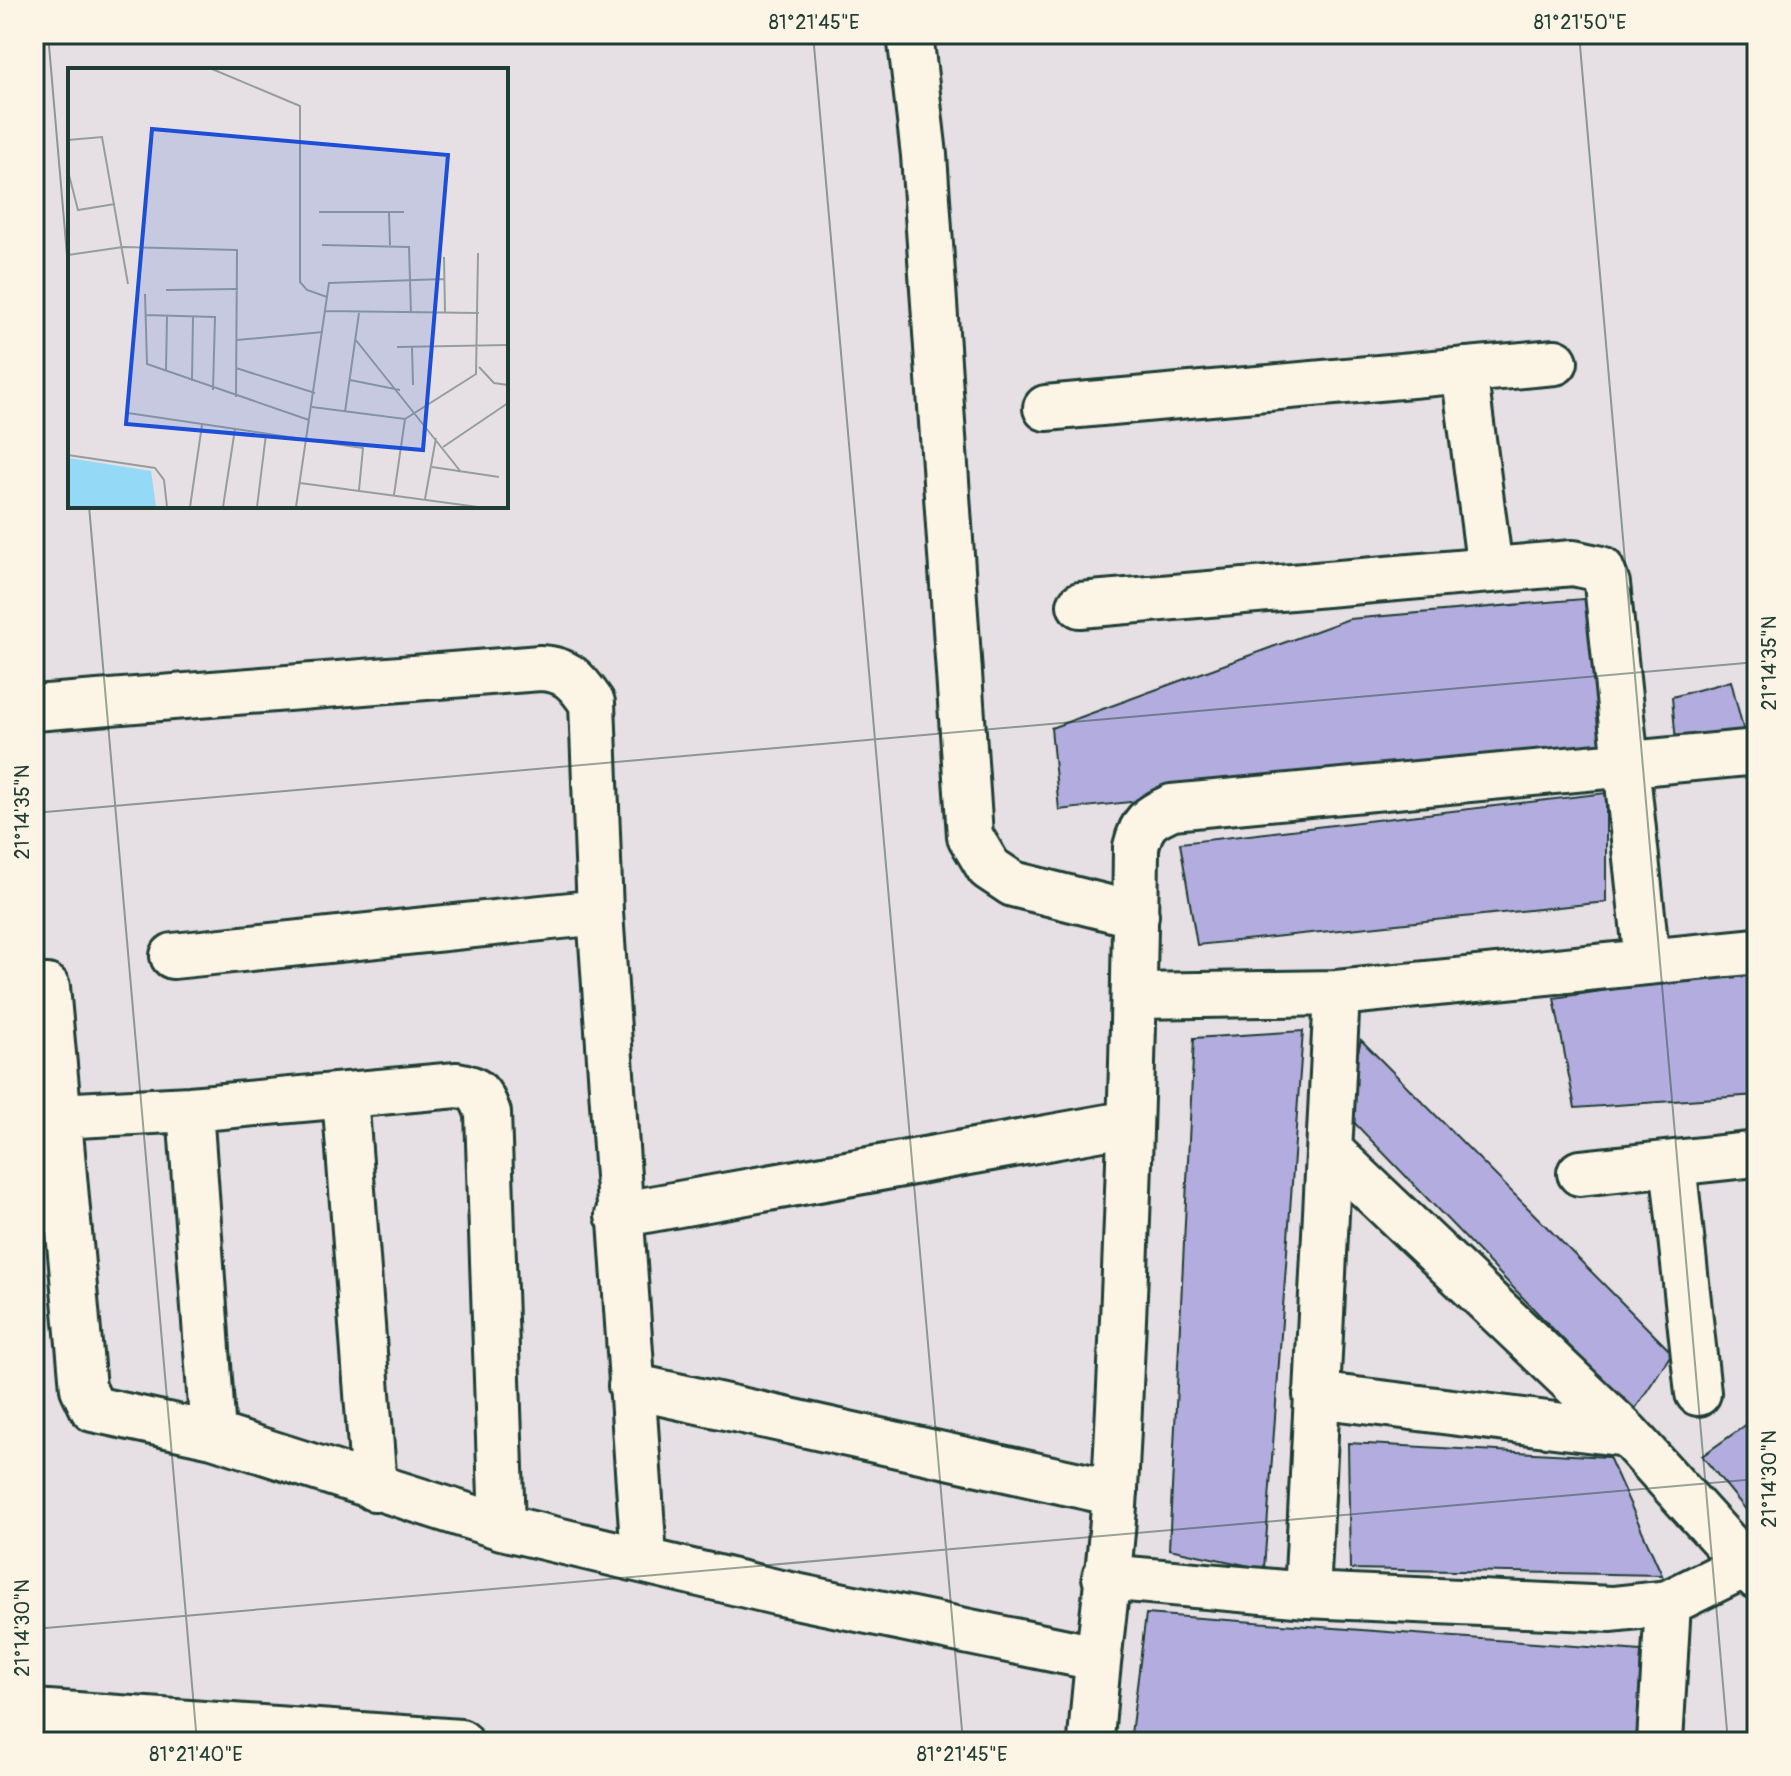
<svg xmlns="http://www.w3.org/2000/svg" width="1791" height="1776" font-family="Pangolin,sans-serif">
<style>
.building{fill:#b3addf;stroke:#1f3d34;stroke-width:2}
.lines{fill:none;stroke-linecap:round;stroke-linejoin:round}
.minor-casing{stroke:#1f3d34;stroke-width:50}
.minor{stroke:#fcf5e5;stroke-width:44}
.ticks{fill:none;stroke:#1f3d34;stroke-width:2;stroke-opacity:0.45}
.inset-road{fill:none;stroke:#969e9d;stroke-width:2}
.view{fill:#1d4ed8;fill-opacity:0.15;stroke:#1d4ed8;stroke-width:4}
.inset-edge{fill:none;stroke:#1f3d34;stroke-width:4}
.neatline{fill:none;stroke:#1f3d34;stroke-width:3}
.ticks-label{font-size:20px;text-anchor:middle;fill:#1f3d34}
</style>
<rect width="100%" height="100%" fill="#e6dfe3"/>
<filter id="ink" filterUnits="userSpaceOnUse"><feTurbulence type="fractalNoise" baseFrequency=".0125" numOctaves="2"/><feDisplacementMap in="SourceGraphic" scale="16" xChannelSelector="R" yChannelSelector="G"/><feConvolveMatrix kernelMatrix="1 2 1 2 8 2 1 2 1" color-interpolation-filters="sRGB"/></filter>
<g filter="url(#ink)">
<path class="building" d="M1595 598 1603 749 1059 810 1051 728 1349 619Z
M1731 681 1746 740 1676 742 1672 697Z
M1606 793V902L1197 945 1180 843Z
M1757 968V1095L1575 1108 1554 998Z
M1303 1031 1264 1569 1169 1549 1194 1038Z
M1361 1040 1672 1353 1633 1412 1343 1111Z
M1757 1417V1521L1756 1522 1702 1456Z
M1348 1443 1609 1457 1662 1575 1350 1569Z
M1146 1614 1641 1651 1638 1742H1130Z"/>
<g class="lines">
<defs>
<path id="minor" d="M910 34 924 155 970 836 989 868 1013 884 1136 915
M1464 370 1490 570
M1046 408 1555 362
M1080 605 1573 563 1601 569 1607 584 1647 962
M34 708 540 668C567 669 577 681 592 703L600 912 644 1558
M173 956 600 912
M47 987 83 1388 93 1409 213 1435 502 1527 776 1592 1096 1658
M1135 996 1337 993 1757 951
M345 1095 374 1488
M190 1109 213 1435
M58 1116 190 1109 457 1085C477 1088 481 1094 488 1113L502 1527
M1330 1151 1627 1434 1757 1577
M1673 1163 1698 1393
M1580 1173 1757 1154
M618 1215 1130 1123
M631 1386 1115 1493
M1316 1395 1627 1434
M1105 1577 1307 1595 1612 1609 1668 1603 1757 1559
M1307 1595 1337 993
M34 1712 460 1742
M1091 1742C1096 1657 1111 1573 1115 1489 1126 1275 1134 1061 1136 847 1142 822 1149 817 1172 807L1757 752
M1660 1742 1668 1603"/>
</defs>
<use href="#minor" class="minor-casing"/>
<use href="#minor" class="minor"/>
</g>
</g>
<path class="ticks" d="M48 34 70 290M813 34 963 1742M1579 34 1728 1742M89 506 197 1742M34 813 1757 662M34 1629 1757 1479"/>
<g transform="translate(68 68)">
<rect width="440" height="440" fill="#e6dfe3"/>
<path d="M0 390 83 403 88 439H0Z" fill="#94d9f6"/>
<path class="inset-road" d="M144 1 232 38V214L239 222 259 229M0 72 34 69 60 216M0 103 10 142 47 136M251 144H336M321 144 322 177M254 177 341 179 343 245M0 187 55 179 169 182 168 329M376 189 377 244M98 222 170 221M77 226 79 296 241 352M257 243 411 245M77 247 147 249 145 322M287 271 393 404M169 272 255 264M344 278 345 317M329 279 440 277M411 299 426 315 440 317M168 300 247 325M98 302 99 248M282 312 332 322M124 313 125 248M244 339 337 351 408 306 410 185M277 344 291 245M60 345 295 380 291 422M375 379 440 335M0 387 87 400 96 412 99 439M364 399 431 409M232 415 410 439M326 427 337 351M357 431 368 370M122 439 134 357M155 439 167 361M189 439 198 366M228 439 261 215 376 211"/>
<path class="view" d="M84 61 380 87 355 382 58 356Z"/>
<rect width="440" height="440" class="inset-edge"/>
</g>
<rect width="1791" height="1776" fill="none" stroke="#fcf5e5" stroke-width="88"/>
<rect x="44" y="44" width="1703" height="1688" class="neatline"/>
<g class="ticks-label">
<text x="814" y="29">81°21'45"E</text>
<text x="1580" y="29">81°21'50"E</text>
<text transform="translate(1769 663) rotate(-90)" y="7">21°14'35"N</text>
<text transform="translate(22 812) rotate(-90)" y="7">21°14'35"N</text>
<text transform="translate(1769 1479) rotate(-90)" y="7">21°14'30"N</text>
<text transform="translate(22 1628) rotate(-90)" y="7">21°14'30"N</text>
<text x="196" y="1761">81°21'40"E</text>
<text x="962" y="1761">81°21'45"E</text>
</g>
</svg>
